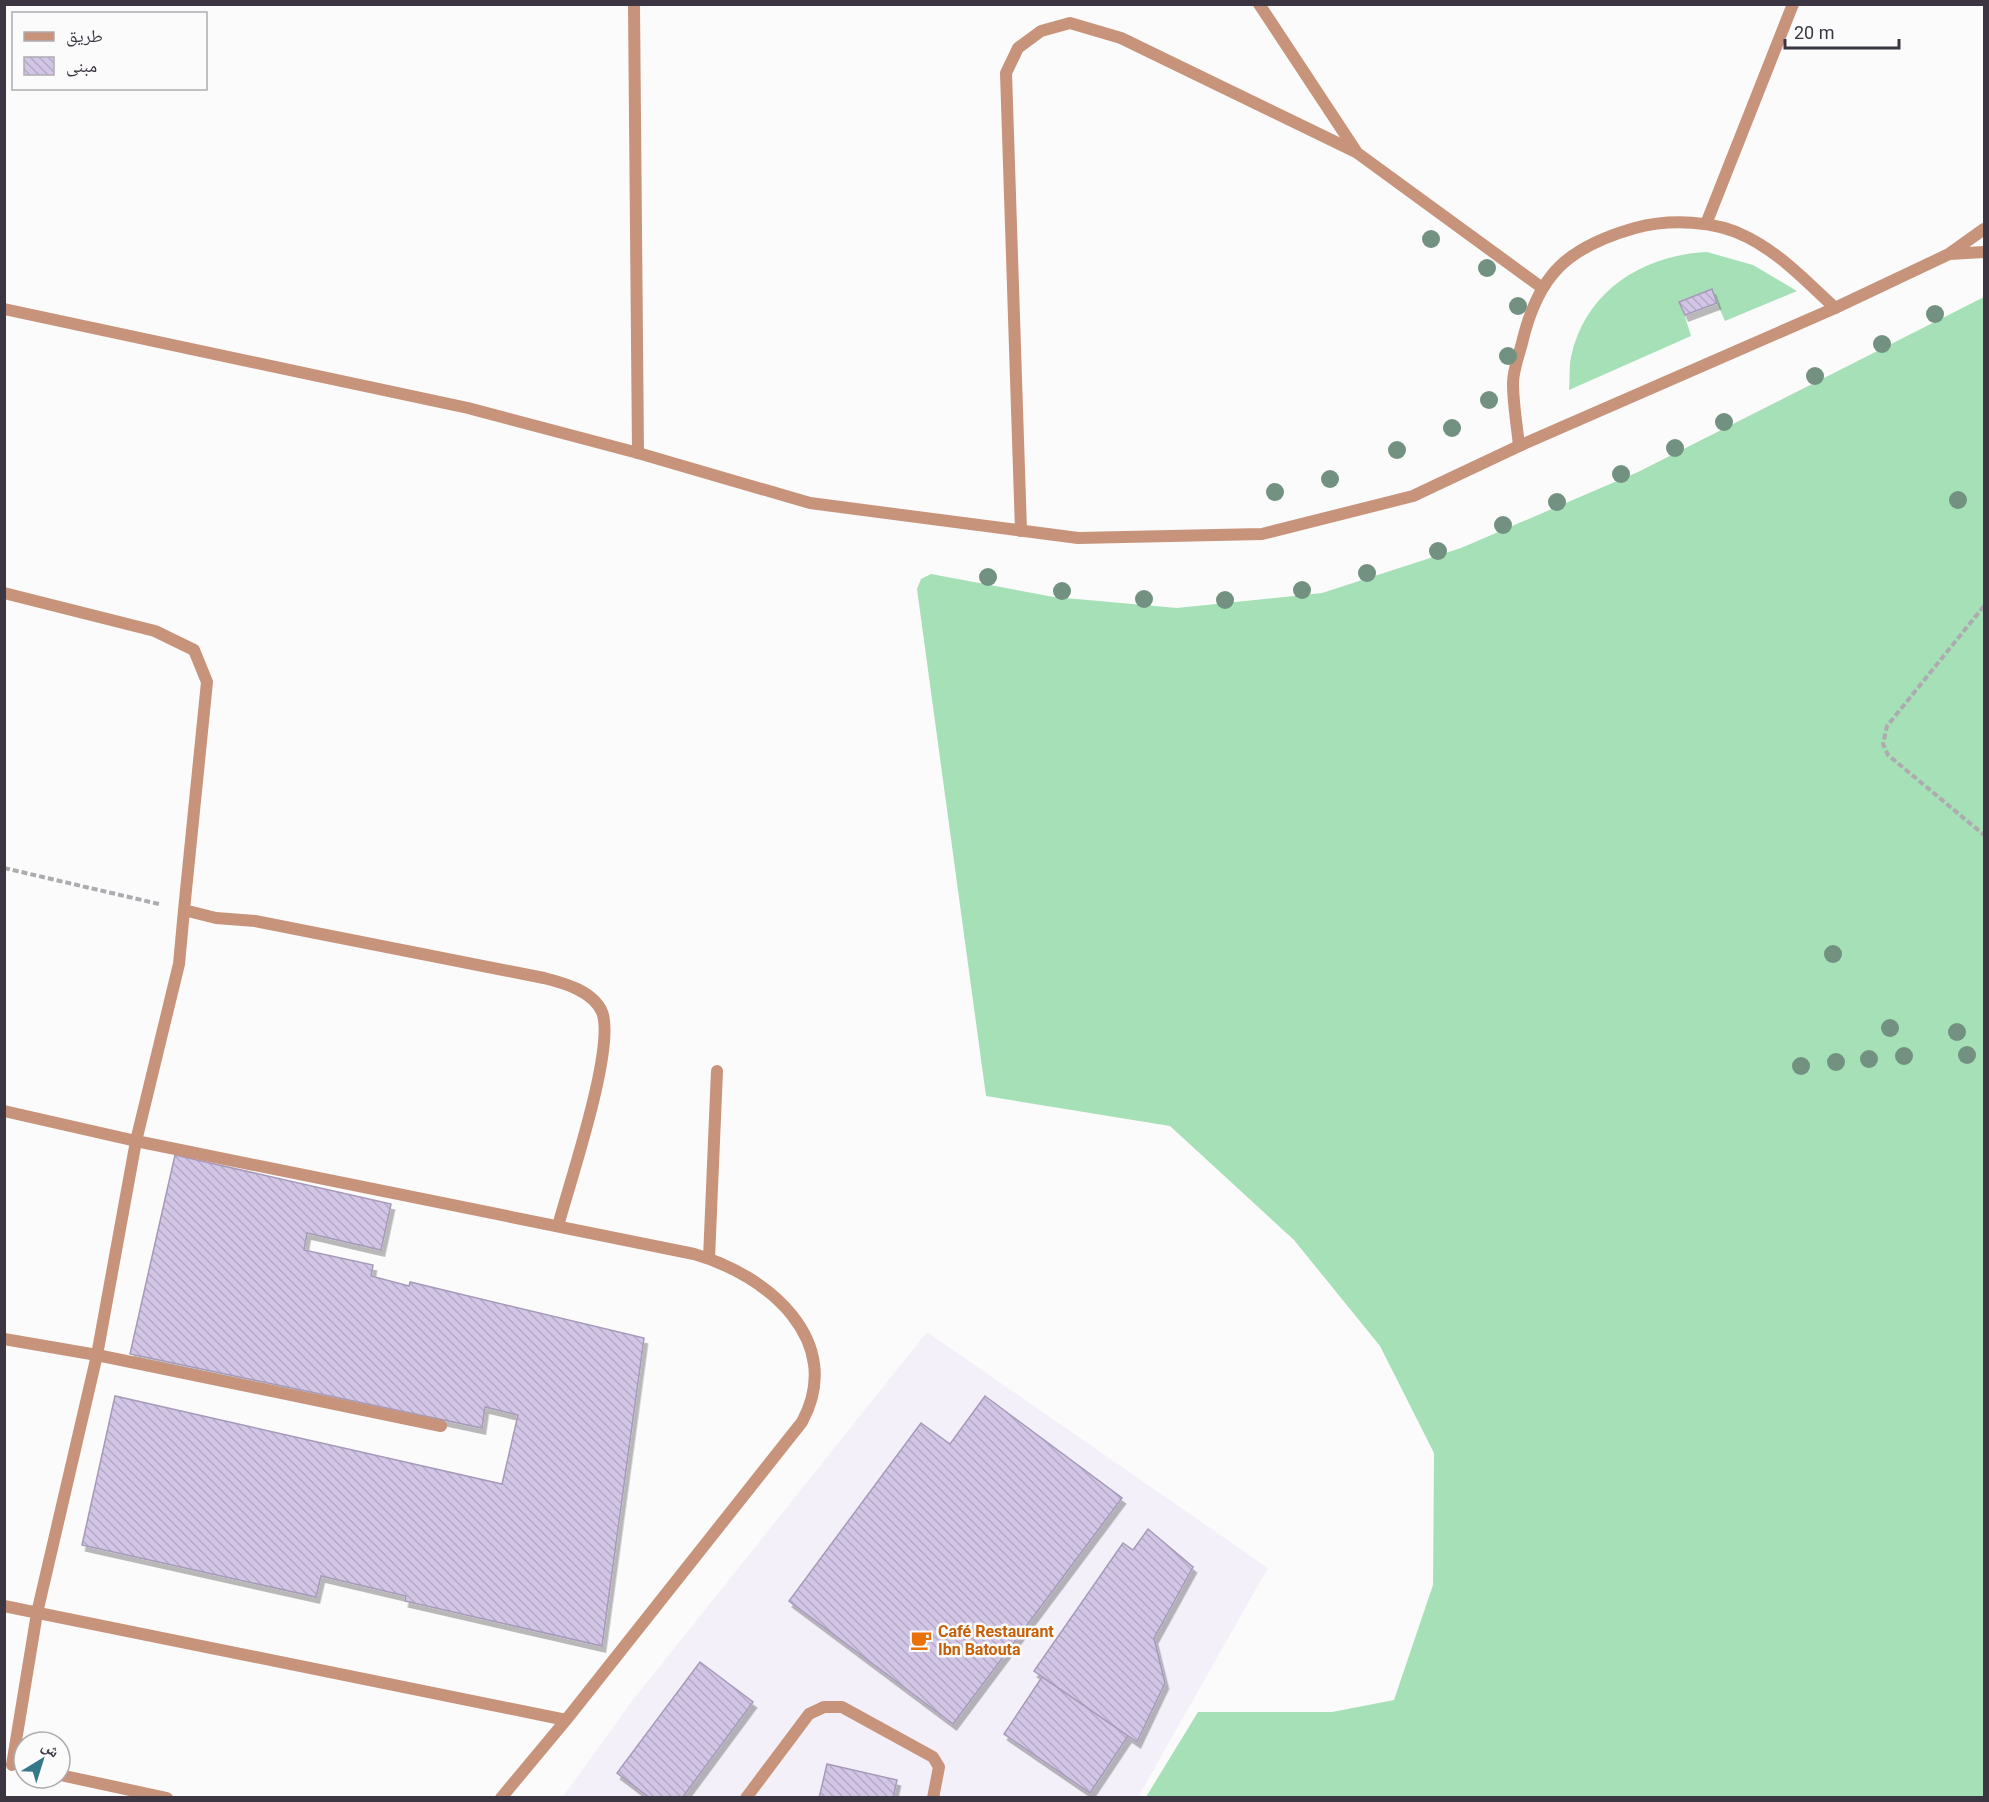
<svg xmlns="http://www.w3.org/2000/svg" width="1989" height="1802" font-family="Roboto,'Noto Naskh Arabic',sans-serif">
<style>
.built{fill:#f4f0f9}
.grass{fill:#a5e0b6}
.building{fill:url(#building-back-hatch);stroke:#a79ab9;stroke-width:1.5;filter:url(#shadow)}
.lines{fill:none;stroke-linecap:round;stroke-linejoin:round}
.path{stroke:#adaab0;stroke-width:4;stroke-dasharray:6 3;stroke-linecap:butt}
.service{stroke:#c7937b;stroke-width:12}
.minor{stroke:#c7937b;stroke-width:12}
.tertiary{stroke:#c7937b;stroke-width:12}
.tree{fill:#729180}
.labels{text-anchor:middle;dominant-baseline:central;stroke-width:5;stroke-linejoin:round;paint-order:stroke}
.food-label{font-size:16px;font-weight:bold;fill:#c56008;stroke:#fbfbfb;text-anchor:start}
</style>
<defs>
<pattern id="building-back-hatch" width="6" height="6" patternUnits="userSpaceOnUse" patternTransform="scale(1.5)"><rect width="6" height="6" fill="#d2c5e6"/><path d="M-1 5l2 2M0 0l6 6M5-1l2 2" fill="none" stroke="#b5aac6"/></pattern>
<filter id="shadow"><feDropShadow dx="3.5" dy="6" stdDeviation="0" flood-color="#0004"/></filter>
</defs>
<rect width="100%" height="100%" fill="#fbfbfb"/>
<path class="built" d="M927 1332 1268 1568 1138 1797 562 1798 632 1701Z"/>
<path class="grass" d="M1707 252 1753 265 1797 291 1725 321 1711 289 1680 301 1691 336 1569 390C1570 379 1569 367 1571 357 1585 291 1643 255 1707 252Z
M1984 297V1797H1146L1198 1712H1332L1394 1700 1433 1585 1434 1453 1380 1346 1294 1240 1170 1126 986 1096 917 589 921 579 931 574 1054 597 1177 608 1322 593 1461 548 1638 472Z"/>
<path class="building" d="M1712 289 1717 303 1685 315 1679 302Z
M175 1155 391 1204 381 1250 307 1233 304 1250 373 1265 371 1276 409 1286 410 1282 644 1338 602 1646 405 1601 406 1596 321 1576 316 1597 82 1545 115 1396 502 1484 518 1415 485 1407 482 1428 130 1354Z
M985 1396 1122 1498 953 1724 789 1601 921 1423 950 1444Z
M1148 1529 1193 1567 1154 1638 1165 1683 1137 1742 1034 1671 1123 1543 1133 1550Z
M700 1662 753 1702 682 1798H650L617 1773Z
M1042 1677 1128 1736 1090 1793 1004 1734Z
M827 1764 897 1780 893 1798H819Z"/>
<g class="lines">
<path class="path" d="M1984 606 1887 726 1883 744 1888 755 1984 835
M4 868 159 904"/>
<path class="service" d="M634 6 638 453
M746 1798 809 1714 824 1707H842L933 1757 939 1767 933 1798"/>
<path class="minor" d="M1259 4 1356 151
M1706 224 1793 4
M1519 446C1517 425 1513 404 1513 383 1513 370 1519 355 1522 343 1538 274 1568 247 1635 228 1669 219 1715 220 1747 237 1781 254 1807 282 1835 308
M1021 531 1006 73 1018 48 1041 31 1070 23 1121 38 1356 152 1541 287
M4 593 155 631 194 650 207 682 184 910
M4 1111 136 1141 694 1254C768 1275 846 1341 802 1422L566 1720 501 1798
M709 1258 717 1071
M4 1339 97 1355 441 1426
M4 1606 566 1720
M12 1765 37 1613 97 1355 136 1141 179 964 184 910 216 918 255 921 544 978C564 983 593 991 602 1012 616 1047 569 1184 558 1226
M60 1775 167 1798"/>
<path class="tertiary" d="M1949 254 1984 252
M4 309 468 408 638 453 810 503 1078 538 1262 534 1413 496 1519 446 1835 308 1949 254 1984 229"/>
</g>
<g class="tree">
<circle cx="1431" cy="239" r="9"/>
<circle cx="1487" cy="268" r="9"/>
<circle cx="1518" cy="306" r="9"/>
<circle cx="1935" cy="314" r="9"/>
<circle cx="1882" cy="344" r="9"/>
<circle cx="1508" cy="356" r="9"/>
<circle cx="1815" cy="376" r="9"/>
<circle cx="1489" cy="400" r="9"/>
<circle cx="1724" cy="422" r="9"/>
<circle cx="1452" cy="428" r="9"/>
<circle cx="1675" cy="448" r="9"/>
<circle cx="1397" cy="450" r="9"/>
<circle cx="1621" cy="474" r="9"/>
<circle cx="1330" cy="479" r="9"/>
<circle cx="1275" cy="492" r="9"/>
<circle cx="1958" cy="500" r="9"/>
<circle cx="1557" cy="502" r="9"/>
<circle cx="1503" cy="525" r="9"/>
<circle cx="1438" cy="551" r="9"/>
<circle cx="1367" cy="573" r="9"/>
<circle cx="988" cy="577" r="9"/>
<circle cx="1302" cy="590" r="9"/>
<circle cx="1062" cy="591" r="9"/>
<circle cx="1144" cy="599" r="9"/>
<circle cx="1225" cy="600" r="9"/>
<circle cx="1833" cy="954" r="9"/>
<circle cx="1890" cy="1028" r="9"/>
<circle cx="1957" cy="1032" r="9"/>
<circle cx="1967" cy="1055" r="9"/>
<circle cx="1904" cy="1056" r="9"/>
<circle cx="1869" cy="1059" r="9"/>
<circle cx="1836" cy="1062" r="9"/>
<circle cx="1801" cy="1066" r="9"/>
</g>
<defs>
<symbol id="cafe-bare" viewBox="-9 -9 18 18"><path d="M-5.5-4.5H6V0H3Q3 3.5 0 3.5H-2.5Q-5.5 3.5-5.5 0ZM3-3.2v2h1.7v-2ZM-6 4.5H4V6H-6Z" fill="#e8710a" stroke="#fbfbfb" stroke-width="2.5" paint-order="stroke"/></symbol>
</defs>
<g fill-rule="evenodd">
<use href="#cafe-bare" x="906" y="1625" width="30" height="30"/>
</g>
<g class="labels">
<g class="food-label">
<text x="938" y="1631">Café Restaurant<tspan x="938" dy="18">Ibn Batouta</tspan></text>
</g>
</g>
<rect width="1989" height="1802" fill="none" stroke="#3c3643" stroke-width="12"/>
<rect x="12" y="12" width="195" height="78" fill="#fbfbfb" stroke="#afacb1" stroke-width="1.5"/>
<rect x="24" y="32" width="30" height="9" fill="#c7937b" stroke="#afacb1" stroke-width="1.5"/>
<text x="66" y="42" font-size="18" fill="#3c3643">طريق</text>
<rect x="24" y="57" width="30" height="18" fill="url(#building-back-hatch)" stroke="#afacb1" stroke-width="1.5"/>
<text x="66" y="72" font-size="18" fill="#3c3643">مبنى</text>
<g transform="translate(42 1760) rotate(38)"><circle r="28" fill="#fbfbfb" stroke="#afacb1" stroke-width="1.5"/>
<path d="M0-4.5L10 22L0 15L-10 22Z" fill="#357988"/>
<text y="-9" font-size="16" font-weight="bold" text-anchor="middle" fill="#3c3643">ش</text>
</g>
<path d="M1785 39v9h114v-9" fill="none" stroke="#3c3643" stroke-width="3"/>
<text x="1794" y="39" font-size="18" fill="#3c3643" stroke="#fbfbfb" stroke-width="4.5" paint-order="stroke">20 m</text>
</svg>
